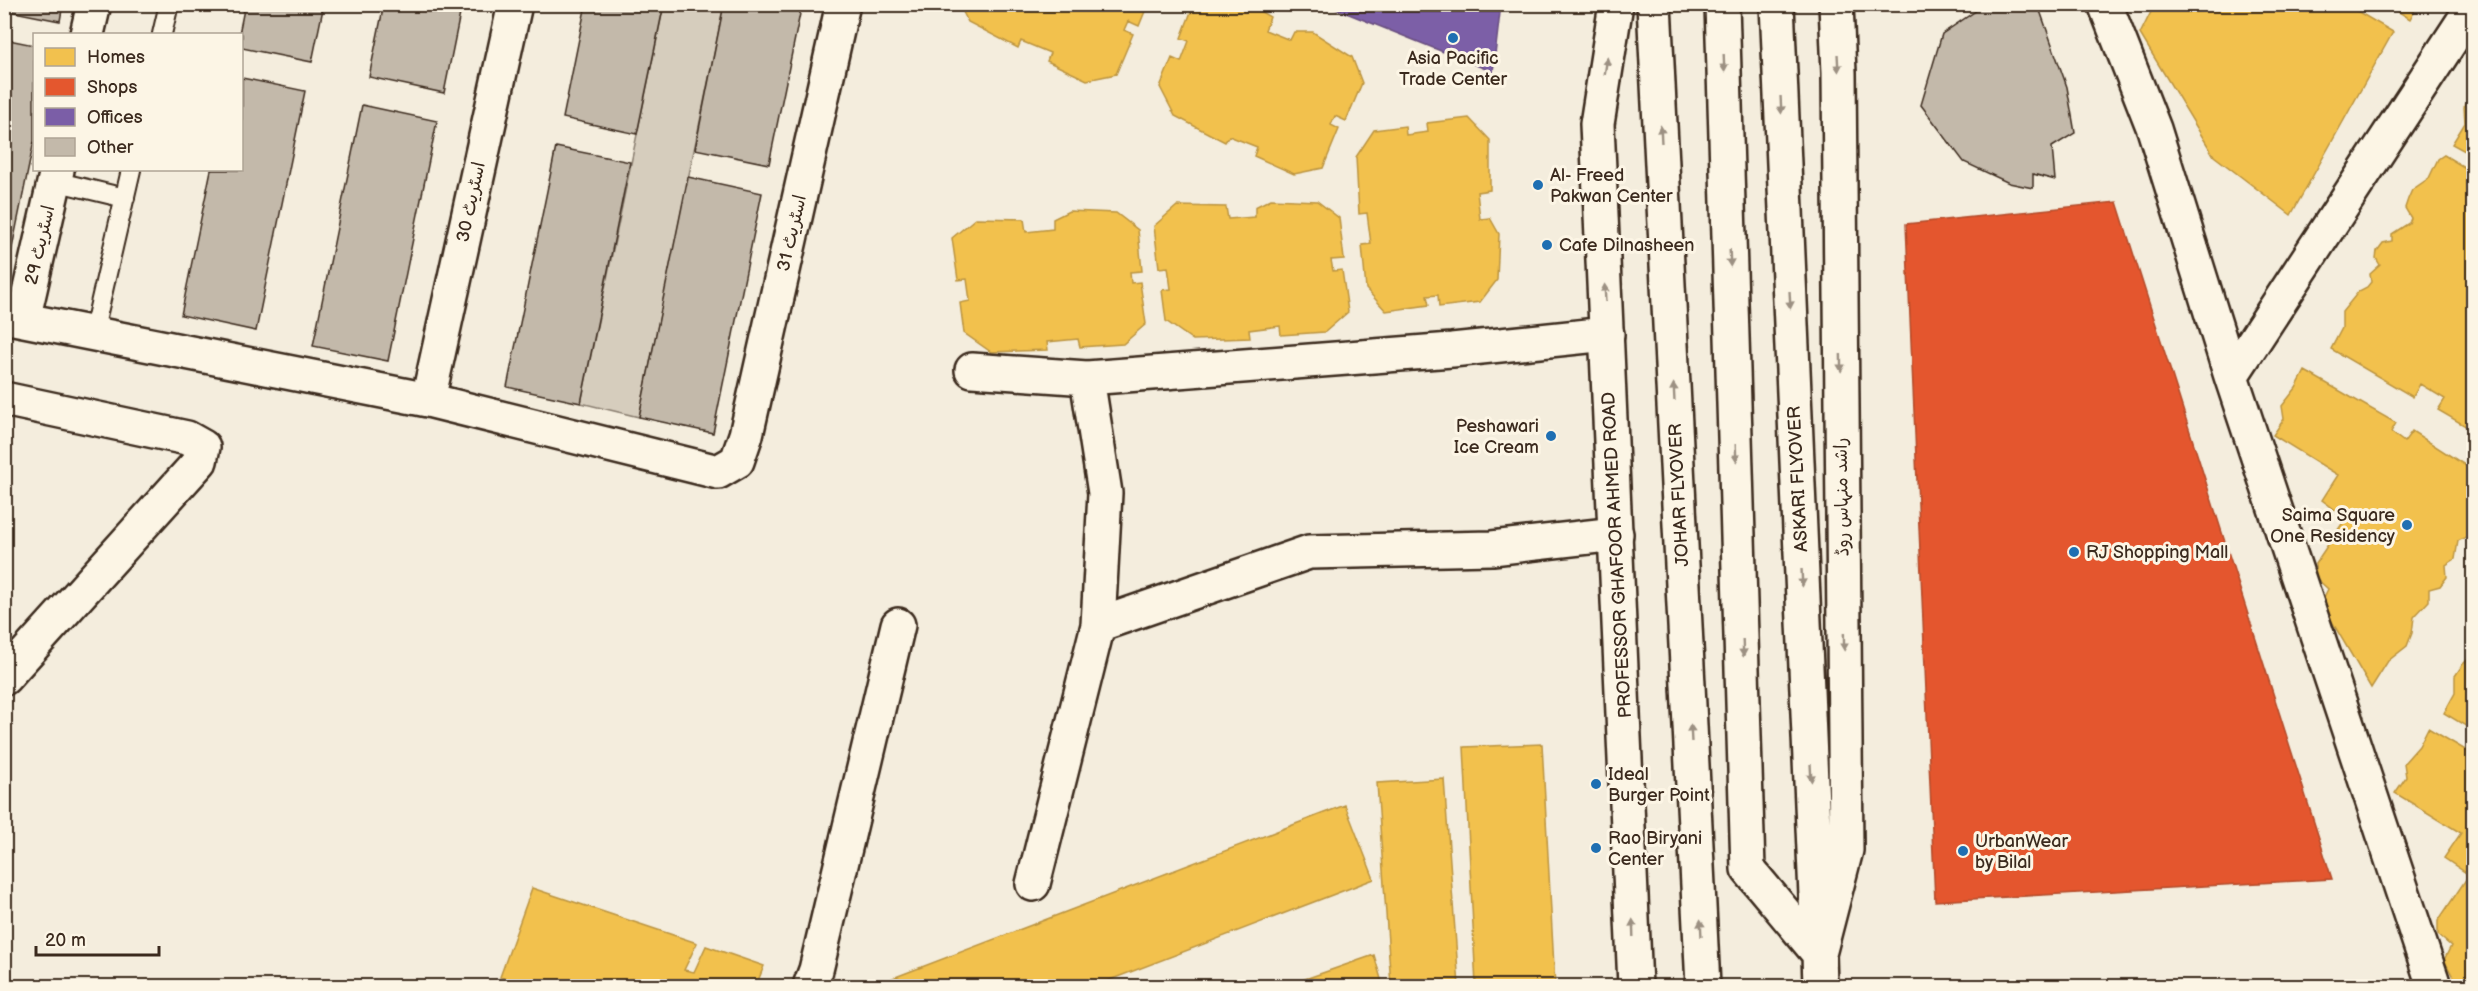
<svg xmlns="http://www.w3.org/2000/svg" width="2478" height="991" font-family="'Balsamiq Sans','Playpen Sans Arabic',sans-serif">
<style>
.green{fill:#d6cdbd;stroke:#887c6e;stroke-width:1.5}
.homes{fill:#f2c14e;stroke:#bb9440;stroke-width:1.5}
.shops{fill:#e4572e;stroke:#b14a29;stroke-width:1.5}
.offices{fill:#7b5ea7;stroke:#684e7e;stroke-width:1.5}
.building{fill:#c3b9aa;stroke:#3b2a1e;stroke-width:1.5}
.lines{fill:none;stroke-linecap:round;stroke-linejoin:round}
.lane-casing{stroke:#3b2a1e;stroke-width:22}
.street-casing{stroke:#3b2a1e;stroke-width:38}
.primary-casing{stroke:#3b2a1e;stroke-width:38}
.lane{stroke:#fcf5e5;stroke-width:18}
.street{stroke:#fcf5e5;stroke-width:33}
.primary{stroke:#fcf5e5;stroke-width:33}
.oneway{fill:#9c9082}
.poi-dot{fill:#1f6fb2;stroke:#fcf5e5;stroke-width:2}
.labels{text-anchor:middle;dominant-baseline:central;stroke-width:6;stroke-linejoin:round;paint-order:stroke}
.poi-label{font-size:18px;fill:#3b2a1e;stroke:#fcf5e5;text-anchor:start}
.street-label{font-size:18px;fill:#3b2a1e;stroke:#fcf5e5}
</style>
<rect width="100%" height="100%" fill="#f4eddd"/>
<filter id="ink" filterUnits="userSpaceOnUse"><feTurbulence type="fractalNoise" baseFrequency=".0167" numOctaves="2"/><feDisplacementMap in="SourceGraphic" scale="12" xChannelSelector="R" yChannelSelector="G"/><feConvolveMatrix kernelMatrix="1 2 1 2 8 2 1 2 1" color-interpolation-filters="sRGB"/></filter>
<g filter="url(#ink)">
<path class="green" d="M664 5H724L639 417 581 403Z"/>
<path class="homes" d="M959 4H1148L1139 26 1128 21 1124 30 1133 34 1116 74 1087 80 1047 61 1050 53 1021 41 1018 48 968 22Z
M1194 4H1248L1270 17 1265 30 1290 40 1294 32H1313L1352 57 1362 83 1346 121 1335 116 1331 125 1339 129 1323 168 1294 174 1254 156 1257 147 1229 136 1225 142 1175 116 1160 87 1172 58 1181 62 1189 41 1181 38Z
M2155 4H2345L2393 32 2291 215 2214 156 2140 34Z
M2386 4H2418L2410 19Z
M2474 93V156L2452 144 2465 123 2464 107Z
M1469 118 1490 140V190L1477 192 1480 219 1490 218 1499 234 1497 280 1480 302 1439 307 1438 295 1427 296 1429 305 1386 311 1366 289 1362 245 1371 244 1367 213 1359 214 1356 157 1374 130 1405 126 1406 135 1428 132 1427 123Z
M2444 155 2474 173V431L2438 410 2445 399 2420 384 2413 397 2331 349 2342 328V312L2359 291 2367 287 2371 282 2370 274 2380 265 2376 258 2377 251 2383 243 2392 241V234L2409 223 2411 218 2405 208 2408 199 2412 190 2429 178 2438 159Z
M1271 199 1317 201 1339 218 1344 259 1331 260 1333 271 1342 270 1348 312 1325 332 1281 335 1280 326 1249 330 1250 338 1193 340 1166 321 1162 290 1171 289 1168 267 1159 268 1154 226 1177 206 1226 207 1228 219 1255 217V207Z
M1069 211 1116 213 1138 230 1142 271 1130 272 1131 283 1140 282 1146 324 1123 344 1080 347 1078 339 1047 342 1048 350 991 352 964 333 960 303 970 301 967 279 958 280 952 238 976 218 1024 219 1026 232 1053 229V219Z
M2305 371 2396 423 2391 432 2404 442 2412 431 2474 471V533L2458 541 2455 559 2446 565 2447 577 2440 586 2429 589V601L2414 617 2412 633 2407 646 2388 661 2371 688 2321 603 2328 589 2316 578 2315 564 2346 518 2322 500 2338 475 2273 435 2284 419 2282 406 2296 388Z
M2474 654V731L2444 713 2455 693V676L2463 664Z
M2428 728 2474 755V986H2458L2444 960 2451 946 2438 935V921L2469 875 2444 858 2461 833 2395 793 2406 777 2404 763 2419 746Z
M1542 744 1555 986H1476L1464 747Z
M1444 779 1459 986H1391L1377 783Z
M1345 805 1374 879 1094 986H872Z
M532 888 697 943 684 970 694 972 706 946 764 966 756 986H526L500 977Z
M1374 955 1383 986H1285Z"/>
<path class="shops" d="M2117 202 2332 879 1935 901 1906 224Z
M2380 984V986H2334Z"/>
<path class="offices" d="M1324 4H1501L1493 72Z"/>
<path class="building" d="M4 4H63L60 21 4 10Z
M245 4H324L312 62 242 48V34H239Z
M384 4H462L444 93 369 77Z
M586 4H664L637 134 563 118Z
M724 4H802L769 164 695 149Z
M1986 4 2038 5 2067 87 2075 133 2052 147 2055 180 2033 174V188L2009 183 1964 162 1921 105 1942 34Z
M4 39 34 45V141L4 287Z
M242 78 305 91 256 331 181 315 211 170H242Z
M362 105 437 121 388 361 313 346Z
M556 147 630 162 581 403 507 387Z
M688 177 762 193 713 433 639 417Z"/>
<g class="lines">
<defs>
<path id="lane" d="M162 34 169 4
M54 181 125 198
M93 334 131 170"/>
<path id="street" d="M2105 4 2154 129 2231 376 2434 986
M87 34 94 4
M4 316 428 400 718 472 737 461 746 435 843 4
M23 320 57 170
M1607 334 1452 350 1087 378 1105 493 1098 625 1309 552 1492 548 1616 534
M972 370 1087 378
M2231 376 2474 5
M4 399 187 438 203 447 200 461 4 678
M428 400 515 4
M1033 884 1098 625
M810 986 816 970 898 625"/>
<path id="primary" d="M1616 4 1597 124 1635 986
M1654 4 1703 986
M1722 4 1748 869 1819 954
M1777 4 1817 919
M1820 986 1819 954 1846 850 1839 73 1836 4"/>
</defs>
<use href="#lane" class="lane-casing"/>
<use href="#street" class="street-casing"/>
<use href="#primary" class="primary-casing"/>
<use href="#lane" class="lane"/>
<use href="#street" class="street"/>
<use href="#primary" class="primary"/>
</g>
<defs><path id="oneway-solid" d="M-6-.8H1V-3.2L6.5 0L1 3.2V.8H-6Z" transform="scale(1.5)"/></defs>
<g class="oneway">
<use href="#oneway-solid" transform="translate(1724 63) rotate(88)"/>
<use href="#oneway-solid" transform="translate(1838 63) rotate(87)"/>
<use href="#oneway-solid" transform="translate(1606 66) rotate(-81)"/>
<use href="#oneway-solid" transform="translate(1781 105) rotate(87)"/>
<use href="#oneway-solid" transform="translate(1661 134) rotate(-93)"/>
<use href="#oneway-solid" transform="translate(1730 258) rotate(88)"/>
<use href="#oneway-solid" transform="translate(1605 293) rotate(-93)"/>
<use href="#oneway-solid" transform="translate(1790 300) rotate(87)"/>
<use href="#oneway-solid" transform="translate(1841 363) rotate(89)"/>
<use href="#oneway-solid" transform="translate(1674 392) rotate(-93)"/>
<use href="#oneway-solid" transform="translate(1736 453) rotate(88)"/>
<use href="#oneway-solid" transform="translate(1802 578) rotate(87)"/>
<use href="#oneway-solid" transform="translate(1844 642) rotate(89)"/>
<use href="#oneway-solid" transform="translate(1743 648) rotate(88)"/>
<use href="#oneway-solid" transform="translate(1691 733) rotate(-93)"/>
<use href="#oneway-solid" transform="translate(1811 773) rotate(87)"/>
<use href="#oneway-solid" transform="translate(1633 928) rotate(-92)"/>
<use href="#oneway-solid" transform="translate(1701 928) rotate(-93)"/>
</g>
</g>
<g class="poi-dot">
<circle cx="1453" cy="38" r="6"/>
<circle cx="1538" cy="185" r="6"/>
<circle cx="1547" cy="245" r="6"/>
<circle cx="1551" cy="436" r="6"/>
<circle cx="2407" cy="525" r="6"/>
<circle cx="2074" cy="552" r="6"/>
<circle cx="1596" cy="784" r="6"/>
<circle cx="1596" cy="848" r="6"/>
<circle cx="1963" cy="851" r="6"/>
</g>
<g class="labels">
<g class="poi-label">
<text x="1453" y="58" text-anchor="middle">Asia Pacific<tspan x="1453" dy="21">Trade Center</tspan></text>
<text x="1550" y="175">Al- Freed<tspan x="1550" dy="21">Pakwan Center</tspan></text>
<text x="1559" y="245">Cafe Dilnasheen</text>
<text x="1539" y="426" text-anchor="end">Peshawari<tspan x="1539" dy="21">Ice Cream</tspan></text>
<text x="2395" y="515" text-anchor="end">Saima Square<tspan x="2395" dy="21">One Residency</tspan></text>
<text x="2086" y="552">RJ Shopping Mall</text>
<text x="1608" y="774">Ideal<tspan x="1608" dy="21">Burger Point</tspan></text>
<text x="1608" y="838">Rao Biryani<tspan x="1608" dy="21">Center</tspan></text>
<text x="1975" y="841">UrbanWear<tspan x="1975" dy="21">by Bilal</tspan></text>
</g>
<g class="street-label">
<text transform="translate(471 202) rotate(-78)">اسٹریٹ 30</text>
<text transform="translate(792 233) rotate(-77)">اسٹریٹ 31</text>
<text transform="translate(40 245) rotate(-77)">اسٹریٹ 29</text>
<text transform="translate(1798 479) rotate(-93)">ASKARI FLYOVER</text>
<text transform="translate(1679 495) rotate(-93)">JOHAR FLYOVER</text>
<text transform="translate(1842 497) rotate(-91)">راشد منہاس روڈ</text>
<text transform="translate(1617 555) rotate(-93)">PROFESSOR GHAFOOR AHMED ROAD</text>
</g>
</g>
<rect width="2478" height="991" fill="none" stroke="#fcf5e5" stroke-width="24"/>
<rect x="12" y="12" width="2454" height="967" fill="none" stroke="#3b2a1e" stroke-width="2" filter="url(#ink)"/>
<rect x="33" y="33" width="210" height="138" fill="#fcf5e5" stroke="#afa495" stroke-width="1.5"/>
<rect x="45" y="48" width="30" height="18" fill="#f2c14e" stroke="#afa495" stroke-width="1.5"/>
<text x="87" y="63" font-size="18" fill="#3b2a1e">Homes</text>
<rect x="45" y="78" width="30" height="18" fill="#e4572e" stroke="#afa495" stroke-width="1.5"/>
<text x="87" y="93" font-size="18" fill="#3b2a1e">Shops</text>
<rect x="45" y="108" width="30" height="18" fill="#7b5ea7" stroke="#afa495" stroke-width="1.5"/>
<text x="87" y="123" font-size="18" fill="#3b2a1e">Offices</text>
<rect x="45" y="138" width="30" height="18" fill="#c3b9aa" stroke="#afa495" stroke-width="1.5"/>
<text x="87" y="153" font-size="18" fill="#3b2a1e">Other</text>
<path d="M36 946v9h123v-9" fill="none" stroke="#3b2a1e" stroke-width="3"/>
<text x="45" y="946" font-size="18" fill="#3b2a1e" stroke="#fcf5e5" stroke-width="4.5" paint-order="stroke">20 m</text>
</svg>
